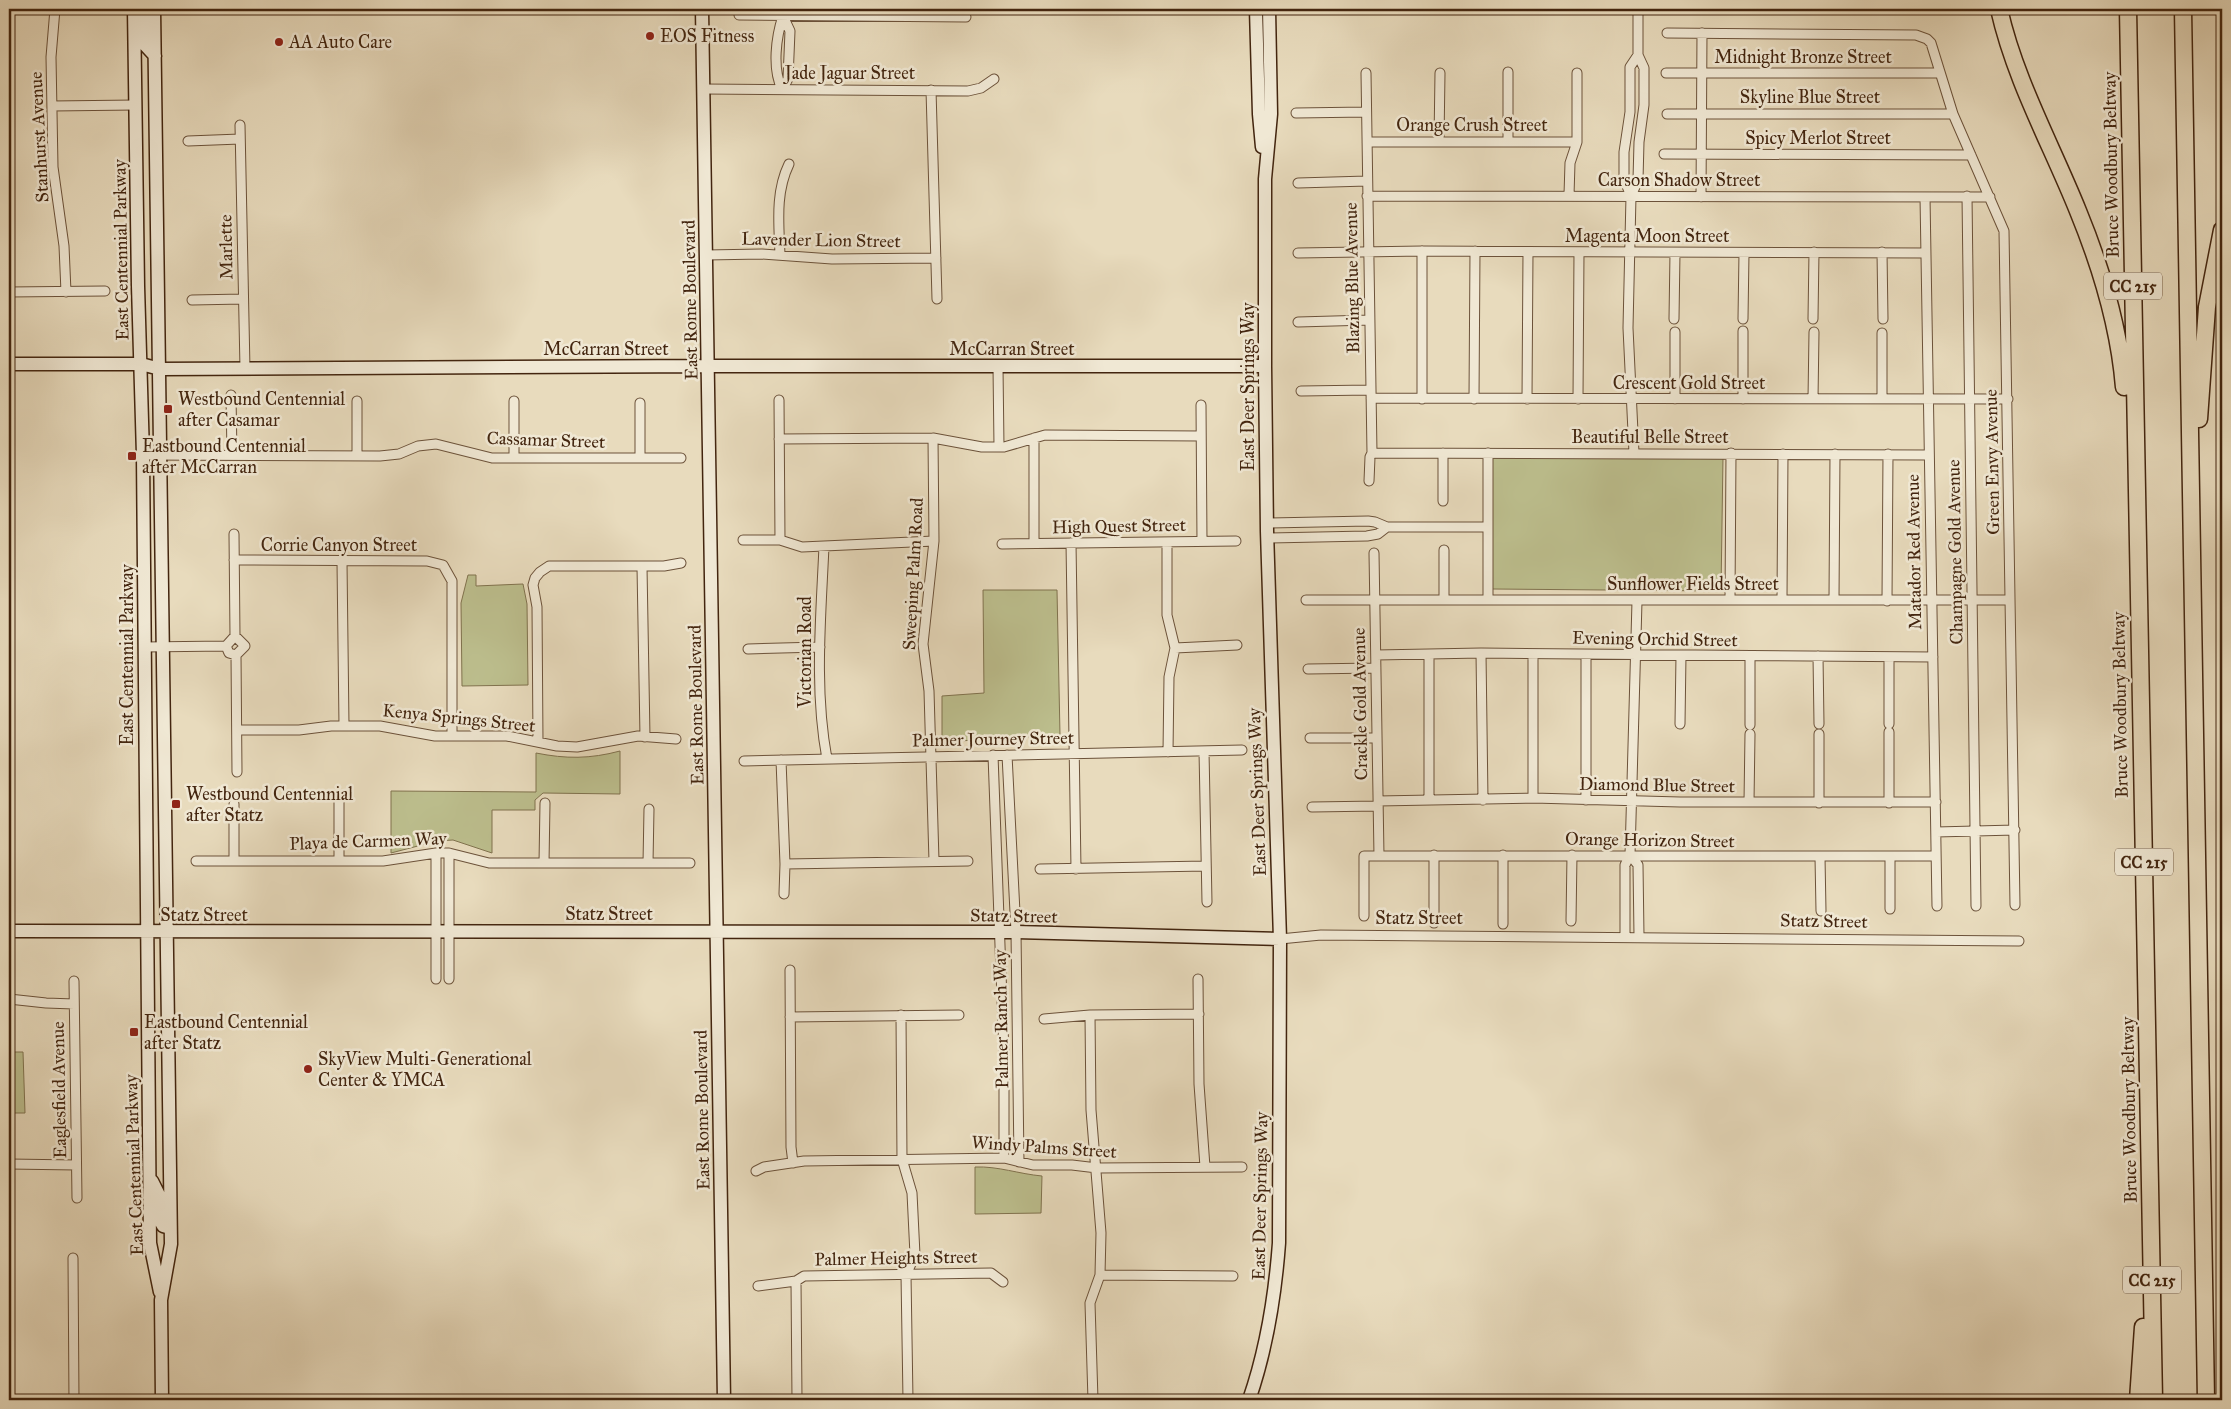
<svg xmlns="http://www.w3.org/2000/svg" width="2231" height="1409" font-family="'IM FELL Great Primer',serif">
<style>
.green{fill:#bcbe8d;stroke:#80724e}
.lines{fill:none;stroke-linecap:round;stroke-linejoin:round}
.street-casing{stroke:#6c523a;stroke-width:11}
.secondary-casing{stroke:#43250f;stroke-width:15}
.highway-casing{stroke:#43250f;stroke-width:19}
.street{stroke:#f0e8d4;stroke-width:9}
.secondary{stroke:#f0e8d4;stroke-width:12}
.highway{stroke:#e8dbbd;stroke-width:16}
.poi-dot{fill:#8f2418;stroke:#f0e8d4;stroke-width:2}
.labels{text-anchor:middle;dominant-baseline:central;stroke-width:5;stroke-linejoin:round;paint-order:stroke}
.shield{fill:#f0e8d4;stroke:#77604a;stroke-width:1}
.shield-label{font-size:16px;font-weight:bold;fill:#43250f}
.poi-label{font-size:18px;fill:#43250f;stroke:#f0e8d4;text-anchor:start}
.street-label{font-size:18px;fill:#43250f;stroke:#f0e8d4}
</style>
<rect width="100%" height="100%" fill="#e8dbbd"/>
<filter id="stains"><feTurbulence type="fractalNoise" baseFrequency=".004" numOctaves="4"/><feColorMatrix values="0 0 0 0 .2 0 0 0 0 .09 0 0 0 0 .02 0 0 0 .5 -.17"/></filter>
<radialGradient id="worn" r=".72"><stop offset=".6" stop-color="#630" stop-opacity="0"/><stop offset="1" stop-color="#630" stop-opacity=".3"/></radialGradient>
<path class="green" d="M1492 456 1723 457 1721 591 1492 589Z
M468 575H476V586L523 584 527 604 528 685 462 686 461 603Z
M983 590H1057L1060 735 942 742V696L984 693Z
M620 751V794L543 793 535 800V810H492V853L453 840 437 841 391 853V791L536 792V753C566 759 590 759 620 751Z
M9 1052H23L25 1113H9Z
M975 1167C998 1166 1019 1174 1042 1176L1041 1213 975 1214Z"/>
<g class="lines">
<defs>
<path id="street" d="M55 9 51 57 53 167 64 246 66 292
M739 15 966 17
M1667 33 1916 35 1927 39 1931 43 1953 114 2004 231 2015 905
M1508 72V141
M1366 73 1372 453 1370 457 1369 481
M1666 73H1940
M704 89 968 91 981 88 994 79
M782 89 788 79 790 31 783 16
M782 89C772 69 776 37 783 16
M931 90 937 299
M52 106 135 105
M1296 113 1366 112
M1667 114H1953
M240 125 245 369
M188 141 240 139
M1439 141 1440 73
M1367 142H1577
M1664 154 1971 155
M1298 183 1367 181
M1569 195 1570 163 1577 142V73
M1367 196 1990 197
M1631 196 1624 179V152L1630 112V67L1638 55
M1967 196 1976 906
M1701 197 1702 33
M1925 197 1937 906
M1882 252 1883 319
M1298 253 1422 251 1925 253
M706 255 762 254 832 259 936 258
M780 255C779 224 775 193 789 164
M9 292 105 291
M192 300 243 299
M1674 319 1675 253
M1743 319 1744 253
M1813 319 1814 252
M1298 322 1369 320
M998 367 999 447
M1301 391 1370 390
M231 395 232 455
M1371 398 2008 399
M1422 399V251
M1474 399 1475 251
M1527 399 1528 252
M1578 399 1579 252
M1675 399V332
M1743 399V331
M1813 399 1814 332
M1882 399V333
M779 400 780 540
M514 401V458
M1201 405 1202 541
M933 438 934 541 923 644 929 691 934 861
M1034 438V543
M779 439 933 438 982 447H1004L1045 435 1201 436
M1372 453 1928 455
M1634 453 1628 328 1631 196 1638 180 1639 142 1644 105V68L1638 55V9
M143 455 380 456 399 454 418 446 436 444 492 458H681
M357 455V401
M640 458V403
M1443 501V453
M1267 523 1368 521 1375 522 1387 527H1488
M234 534 235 636
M1267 538 1367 536 1378 534 1387 527
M743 540H780L802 547 934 541
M1167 542V615L1175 648 1169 677 1168 752
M1071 543 1076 869
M1002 544 1236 541
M824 546C821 616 814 689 827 759
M1374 553 1379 856
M234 560 427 561 443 565 452 581V736
M342 562 344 726
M642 567 645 737
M1782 599 1783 454
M1306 600H2010
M1444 600V550
M1488 600V453
M1730 600 1731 453
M1834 600 1835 454
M1887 601 1888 454
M235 636 245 646 236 655 229 653 226 646Z
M144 647 226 646
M1175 648 1237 645
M748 649 820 647
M1481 653 1483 800
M236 655 237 772
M1376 655 1481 653 1933 657
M1429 655V800
M1586 655V800
M1818 656 1819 724
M1889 657V724
M1308 669 1376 668
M1680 724 1681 655
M1750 725V656
M237 730H299L331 726H380L435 736H507L557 746 577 747 638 736 676 739
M1819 734V803
M1310 738H1377
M538 742 537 607 533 585 535 578 540 572 549 566H664L681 563
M1204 751 1207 902
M993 755 1004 1054V1158
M1007 755 1016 932 1019 1162
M781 760 785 864 784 894
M744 761 1242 750
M1533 798V654
M1378 801 1533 798 1680 802H1936
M339 802V861
M1749 802 1750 734
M1889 803V732
M1312 807 1378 806
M1936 832 2015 830
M1434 855V923
M1503 855V924
M1630 855 1638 865 1639 936
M1820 857 1821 911
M196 861H383L436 853H449L489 863H690
M234 861V804
M544 863 545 803
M648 863 649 809
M785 864 968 861
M1040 869 1206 866
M1890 909V856
M1364 916V856H1936
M1571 921 1572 855
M1625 936V865L1630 855 1637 601
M1280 939 1321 935 2019 941
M790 970 791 1147 793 1163
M436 979V853
M449 979V853
M1198 979 1199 1084 1205 1167
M74 981 77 1198
M9 999 46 1003 74 1004
M901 1015 902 1159 912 1193 915 1255 906 1275 908 1400
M1090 1015 1091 1110 1101 1233 1100 1275 1090 1303 1093 1400
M790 1017 959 1015
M1044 1019 1090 1015 1199 1014
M9 1164 76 1165
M756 1171 764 1167 804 1161 1004 1158 1033 1165H1072L1097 1168 1242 1167
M73 1258 74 1400
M1100 1275 1233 1276
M796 1281 797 1400
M758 1286 796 1281 804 1276 991 1273 1003 1282"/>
<path id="secondary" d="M134 9 138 286 143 455 150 1243 160 1292
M144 9V44L155 56
M154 9 171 1244 161 1300 162 1400
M702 9 724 1400
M1256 9 1259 114 1262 147
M9 364H141L160 369 709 366H1265
M9 931 1016 932 1280 939
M152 1181 160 1197V1221L163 1226 170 1228
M1249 1400C1267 1348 1275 1297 1279 1243L1280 939 1267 531 1265 366V179L1271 114 1269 9"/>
<path id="highway" d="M1999 9C2015 80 2051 144 2078 211 2101 267 2119 326 2124 387
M2128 9 2154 1400
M2183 9 2206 1400
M2199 419 2207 307 2222 230
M2138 1400 2143 1327"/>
</defs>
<use href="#street" class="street-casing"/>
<use href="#secondary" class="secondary-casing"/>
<use href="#highway" class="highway-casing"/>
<use href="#street" class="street"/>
<use href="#secondary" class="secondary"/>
<use href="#highway" class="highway"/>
</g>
<g class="poi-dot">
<circle cx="650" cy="36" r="5"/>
<circle cx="279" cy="42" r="5"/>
<rect x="163" y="404" width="10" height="10" rx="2.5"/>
<rect x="127" y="451" width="10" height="10" rx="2.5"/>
<rect x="171" y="799" width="10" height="10" rx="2.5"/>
<rect x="129" y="1027" width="10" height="10" rx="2.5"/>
<circle cx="308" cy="1069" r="5"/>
</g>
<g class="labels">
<g class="shield">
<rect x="2104" y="272.5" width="58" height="27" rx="4"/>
<rect x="2115" y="848.5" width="58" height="27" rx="4"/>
<rect x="2123" y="1266.5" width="58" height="27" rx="4"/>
</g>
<g class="shield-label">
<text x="2133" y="286">CC 215</text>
<text x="2144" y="862">CC 215</text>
<text x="2152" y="1280">CC 215</text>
</g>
<g class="poi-label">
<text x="660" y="36">EOS Fitness</text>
<text x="289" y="42">AA Auto Care</text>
<text x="178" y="399">Westbound Centennial<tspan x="178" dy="21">after Casamar</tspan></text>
<text x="142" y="446">Eastbound Centennial<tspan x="142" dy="21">after McCarran</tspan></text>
<text x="186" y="794">Westbound Centennial<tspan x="186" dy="21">after Statz</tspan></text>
<text x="144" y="1022">Eastbound Centennial<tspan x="144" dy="21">after Statz</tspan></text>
<text x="318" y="1059">SkyView Multi-Generational<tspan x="318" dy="21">Center &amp; YMCA</tspan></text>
</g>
<g class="street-label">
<text x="1803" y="57">Midnight Bronze Street</text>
<text x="850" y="73">Jade Jaguar Street</text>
<text x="1810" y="97">Skyline Blue Street</text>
<text x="1472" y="125">Orange Crush Street</text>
<text transform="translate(39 137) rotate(-93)">Stanhurst Avenue</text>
<text x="1818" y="138">Spicy Merlot Street</text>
<text transform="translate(2111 165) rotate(-91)">Bruce Woodbury Beltway</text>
<text x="1679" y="180">Carson Shadow Street</text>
<text x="1647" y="236">Magenta Moon Street</text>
<text transform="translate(821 240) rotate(1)">Lavender Lion Street</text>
<text transform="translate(226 247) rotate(-91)">Marlette</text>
<text transform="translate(121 250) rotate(-91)">East Centennial Parkway</text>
<text transform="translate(1352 278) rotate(-91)">Blazing Blue Avenue</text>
<text transform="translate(690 300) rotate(-91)">East Rome Boulevard</text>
<text x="606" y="349">McCarran Street</text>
<text x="1012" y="349">McCarran Street</text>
<text x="1689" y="383">Crescent Gold Street</text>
<text transform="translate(1248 387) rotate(-90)">East Deer Springs Way</text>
<text x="1650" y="437">Beautiful Belle Street</text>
<text transform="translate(546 440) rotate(2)">Cassamar Street</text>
<text transform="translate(1992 462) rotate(-91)">Green Envy Avenue</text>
<text transform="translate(1119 526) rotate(-1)">High Quest Street</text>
<text x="339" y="545">Corrie Canyon Street</text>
<text transform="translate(1914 552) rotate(-91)">Matador Red Avenue</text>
<text transform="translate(1955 552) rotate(-91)">Champagne Gold Avenue</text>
<text transform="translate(913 574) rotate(-87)">Sweeping Palm Road</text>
<text x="1693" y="584">Sunflower Fields Street</text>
<text transform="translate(1655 639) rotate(1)">Evening Orchid Street</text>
<text transform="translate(805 652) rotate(-90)">Victorian Road</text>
<text transform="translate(127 655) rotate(-90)">East Centennial Parkway</text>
<text transform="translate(1360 704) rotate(-91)">Crackle Gold Avenue</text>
<text transform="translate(696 705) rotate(-91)">East Rome Boulevard</text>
<text transform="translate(2120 705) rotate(-91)">Bruce Woodbury Beltway</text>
<text transform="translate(459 718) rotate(6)">Kenya Springs Street</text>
<text transform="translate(993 739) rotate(-1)">Palmer Journey Street</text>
<text transform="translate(1657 785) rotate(1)">Diamond Blue Street</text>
<text transform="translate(1257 792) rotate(-92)">East Deer Springs Way</text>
<text transform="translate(1650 840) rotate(1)">Orange Horizon Street</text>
<text transform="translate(368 841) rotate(-2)">Playa de Carmen Way</text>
<text x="609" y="914">Statz Street</text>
<text x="204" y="915">Statz Street</text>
<text transform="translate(1014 916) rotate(1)">Statz Street</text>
<text x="1419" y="918">Statz Street</text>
<text transform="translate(1824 921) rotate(1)">Statz Street</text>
<text transform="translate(1001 1019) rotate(-91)">Palmer Ranch Way</text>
<text transform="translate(59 1090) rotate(-91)">Eaglesfield Avenue</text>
<text transform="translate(702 1110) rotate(-91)">East Rome Boulevard</text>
<text transform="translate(2129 1110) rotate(-91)">Bruce Woodbury Beltway</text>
<text transform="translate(1044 1147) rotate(4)">Windy Palms Street</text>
<text transform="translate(134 1165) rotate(-92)">East Centennial Parkway</text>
<text transform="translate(1260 1196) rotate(-89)">East Deer Springs Way</text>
<text transform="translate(896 1258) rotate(-1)">Palmer Heights Street</text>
</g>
</g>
<rect width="2231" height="1409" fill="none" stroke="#e8dbbd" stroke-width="30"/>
<rect x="10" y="10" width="2211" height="1389" fill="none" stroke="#43250f" stroke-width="2.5"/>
<rect x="15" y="15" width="2201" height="1379" fill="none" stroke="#43250f"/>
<rect width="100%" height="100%" filter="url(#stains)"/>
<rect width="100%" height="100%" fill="url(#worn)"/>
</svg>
